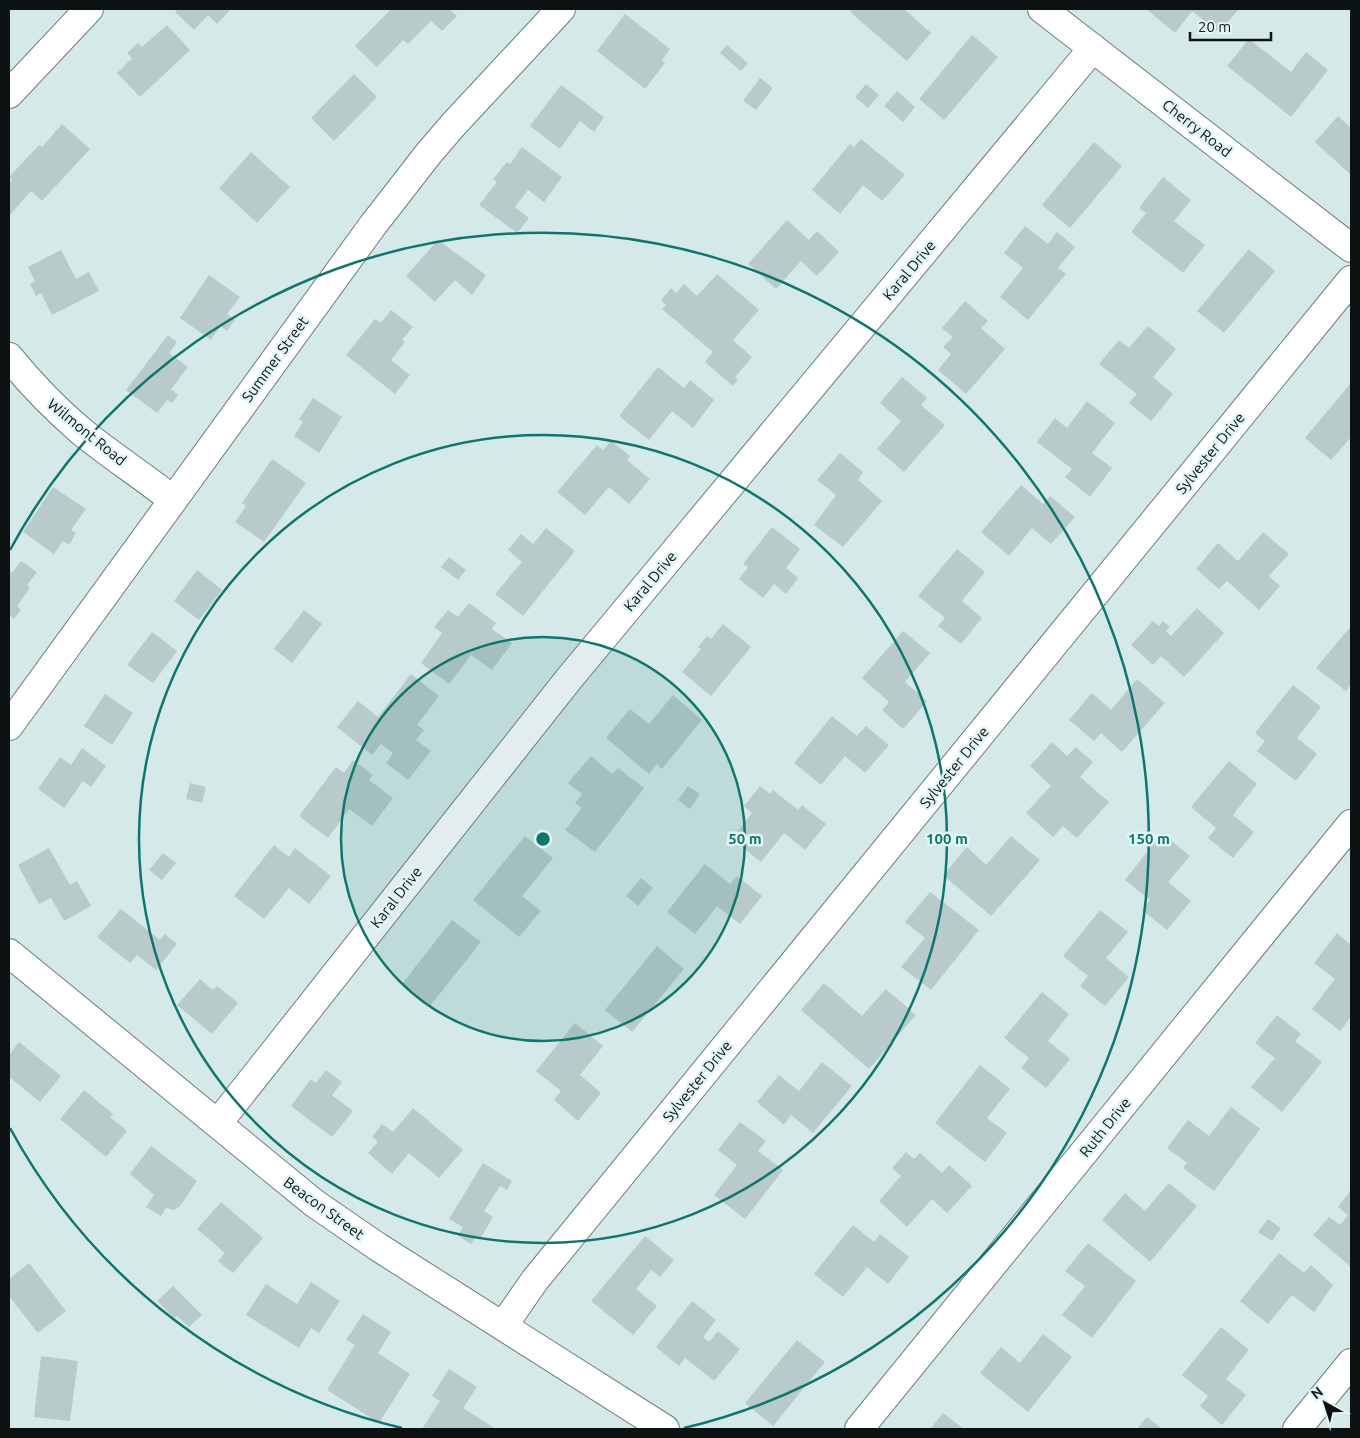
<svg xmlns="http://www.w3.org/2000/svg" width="1360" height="1438" font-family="Ubuntu,sans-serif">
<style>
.building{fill:#b9cacb}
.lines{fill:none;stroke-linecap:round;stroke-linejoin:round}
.minor-casing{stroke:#6e7e7f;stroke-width:30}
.minor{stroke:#fff;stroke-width:28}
.ring{fill:none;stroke:#0f766e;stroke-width:2.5}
.labels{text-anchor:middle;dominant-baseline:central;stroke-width:5;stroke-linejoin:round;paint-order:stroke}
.street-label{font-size:15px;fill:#0c1212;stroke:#e3f6f6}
.centre{fill:#0f766e;stroke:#e3f6f6;stroke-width:2.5}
.ring-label{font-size:15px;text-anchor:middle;font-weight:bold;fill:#0f766e;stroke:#e3f6f6;stroke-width:5;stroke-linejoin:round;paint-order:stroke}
</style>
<rect width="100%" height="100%" fill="#d6e9e9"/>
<path class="building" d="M178 9H231L217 24 208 15 194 30 175 12Z
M391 9H449L457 16 442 31 431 21 408 44 403 40 377 67 355 46Z
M853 9H904L931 33 907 61 850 12Z
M1146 9H1239L1219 32 1192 11 1175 33Z
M625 14 670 49 662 60 665 63 645 89 597 51Z
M167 25 190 50 140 97 117 73 132 58 127 53 138 43 142 47Z
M972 35 998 57 944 120 919 99Z
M1249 39 1291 72 1306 52 1328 70 1291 117 1227 66Z
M727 45 748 63 741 71 720 53Z
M354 74 377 97 334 141 311 118Z
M760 78 773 88 756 110 743 101Z
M866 84 879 95 868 108 855 97Z
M561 85 604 117 594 132 580 121 560 149 530 126Z
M897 91 915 107 903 122 884 106Z
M1338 116 1351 128V175L1315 142Z
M62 124 90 149 42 201 31 191 9 216V184L12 180 9 177 39 145 42 147Z
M861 139 905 175 882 201 863 185 840 214 812 190 850 144 854 147Z
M1094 142 1122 166 1070 228 1042 205Z
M522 147 562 177 544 202 528 190 515 207 529 218 517 233 479 205 497 182 493 179 507 162 510 164Z
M251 152 290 187 257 223 219 188Z
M1163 177 1191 200 1174 221 1205 245 1183 273 1131 232 1146 213 1139 208Z
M787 220 809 240 817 231 839 252 817 276 801 261 776 289 748 264Z
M1025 226 1048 244 1057 232 1075 247 1058 268 1066 274 1028 320 1000 297 1023 268 1004 253Z
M438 240 486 275 472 295 455 280 435 302 406 276Z
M1249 249 1275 271 1224 333 1197 311Z
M61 250 76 279 89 272 99 291 52 315 41 293 36 296 30 284 35 281 28 267Z
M717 274 759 310 733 340 752 357 735 377 738 379 733 386 705 362 713 352 662 309 666 305 661 300 671 288 676 293 684 284 697 296Z
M209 275 240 297 227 314 235 320 227 331 220 326 211 340 180 318Z
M965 301 988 321 981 328 1005 349 966 394 938 370 951 354 943 347 953 337 942 328Z
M391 310 413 327 402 340 405 342 391 360 410 375 395 394 346 355 375 319 381 323Z
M1148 326 1176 349 1153 377 1173 394 1151 421 1129 403 1137 394 1099 364 1119 340 1129 348Z
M168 335 177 342 169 353 188 367 171 389 178 395 172 403 167 400 157 413 126 390Z
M658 367 684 388 690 380 714 400 693 428 672 411 649 440 619 416Z
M902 377 927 398 921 405 945 425 904 472 877 449 901 421 880 403Z
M1351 383V437L1331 460 1305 438Z
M313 398 342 417 319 453 294 436 303 422 299 419Z
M1087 401 1115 423 1092 453 1112 468 1090 497 1065 477 1072 469 1037 442 1055 418 1067 428Z
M611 441 630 456 627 460 650 479 629 504 609 487 585 515 557 492 597 445 603 450Z
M840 453 863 472 858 480 882 501 843 547 814 525 836 495 817 480Z
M272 459 306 483 264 542 235 522 246 506 242 503Z
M1021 485 1043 504 1050 496 1075 517 1051 544 1032 528 1009 556 981 532Z
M53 487 86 509 71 530 76 533 69 545 63 541 54 554 23 532Z
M772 527 800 549 786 568 798 578 786 594 774 584 763 598 739 579 748 567 743 564Z
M546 528 575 551 523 616 495 594 522 562 508 550 521 534 533 544Z
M1263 532 1289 554 1269 576 1280 586 1259 610 1227 581 1219 589 1196 569 1218 543 1238 561Z
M957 549 985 572 962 601 982 618 961 644 938 626 945 618 918 596Z
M449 557 466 570 458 580 441 567Z
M21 561 37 572 27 585 30 588 17 606 21 610 14 619 9 615V570L12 573Z
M197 570 222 590 199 620 174 601Z
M469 603 496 623 492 629 512 643 492 670 471 655 449 684 421 663 442 633 434 627 448 610 458 617Z
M1197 608 1224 633 1184 677 1161 656 1153 665 1131 645 1153 621 1159 626 1163 621 1170 627 1166 631 1171 636Z
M304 610 322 624 292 663 274 649Z
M723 624 751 647 711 696 682 672 701 649 698 647 707 636 711 639Z
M1351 626V684L1346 691 1316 668Z
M903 631 930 653 905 682 927 701 903 729 882 710 889 702 862 678Z
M152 632 177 651 153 683 127 665Z
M411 674 439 696 417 725 424 730 416 740 431 751 408 780 386 763 393 753 381 744 372 755 337 727 358 701 378 717Z
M1137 679 1165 703 1122 752 1101 733 1094 741 1069 720 1092 693 1111 710Z
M1293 685 1321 707 1297 738 1317 754 1296 781 1257 751 1265 741 1255 733Z
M105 694 133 713 112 745 84 726Z
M673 695 702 720 662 769 657 764 649 774 606 738 630 709 649 724Z
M832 716 857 736 866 726 889 745 865 773 845 756 821 785 794 763Z
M1052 742 1067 756 1076 747 1093 762 1080 777 1109 802 1077 838 1063 826 1053 837 1026 813 1051 786 1030 766Z
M82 748 106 766 91 787 83 781 64 808 38 789 60 757 71 765Z
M591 756 612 774 618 768 644 788 595 852 565 830 582 808 575 803 582 794 568 783Z
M353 760 373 775 369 780 393 798 372 826 349 809 328 838 299 816 336 767 344 773Z
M1229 761 1257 784 1233 815 1254 832 1233 858 1208 838 1216 828 1191 807Z
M190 783 206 787 202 803 186 799Z
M688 786 700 794 690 809 678 800Z
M760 786 770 794 773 790 798 810 802 805 826 824 805 850 784 833 761 862 732 839 752 813 744 806Z
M1162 833 1190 856 1168 882 1191 901 1167 930 1142 910 1150 900 1125 880Z
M525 836 553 858 522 896 541 911 519 937 473 900Z
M1011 836 1040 860 991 916 943 875 967 847 986 865Z
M274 845 289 857 295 848 331 876 309 904 289 888 264 919 234 896Z
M49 848 70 885 77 881 91 906 64 921 51 898 39 904 18 865Z
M163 853 176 863 162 880 149 870Z
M705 864 730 884 737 876 762 896 740 924 717 906 695 934 667 912Z
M641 878 653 888 638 906 626 896Z
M930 892 979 930 931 990 901 967 925 938 905 922Z
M121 909 160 940 165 934 177 944 156 970 137 955 130 963 97 937Z
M1100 910 1128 932 1106 958 1129 977 1105 1006 1080 986 1088 976 1063 956Z
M452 920 481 942 430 1006 402 984Z
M1337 933 1351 945V1017L1340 1031 1312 1009 1335 979 1314 963Z
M657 946 684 969 632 1032 605 1010Z
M200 979 213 990 217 986 238 1003 212 1034 177 1005Z
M824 983 862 1016 886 989 916 1015 869 1069 801 1010Z
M1042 992 1069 1014 1048 1041 1070 1059 1046 1088 1021 1068 1029 1058 1004 1038Z
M1277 1015 1301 1034 1295 1041 1322 1062 1282 1112 1251 1087 1275 1058 1255 1043Z
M575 1023 603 1046 580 1075 601 1093 578 1121 554 1100 561 1091 536 1071Z
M19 1042 61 1076 40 1102 9 1077V1055Z
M822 1062 852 1086 813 1133 791 1115 784 1125 757 1102 779 1075 799 1091Z
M980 1065 1010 1089 987 1118 1007 1133 985 1162 935 1123Z
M326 1070 342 1082 332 1095 353 1111 332 1137 291 1106 311 1079 316 1083Z
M84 1090 113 1114 110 1117 127 1131 106 1157 60 1119Z
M1231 1107 1260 1129 1214 1191 1183 1168 1187 1163 1167 1148 1188 1120 1209 1136Z
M413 1108 463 1150 439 1178 409 1153 392 1174 368 1153 378 1142 372 1137 382 1124 393 1132Z
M740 1122 766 1141 758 1151 783 1170 745 1219 714 1195 737 1165 718 1150Z
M151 1146 197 1181 180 1206 174 1210 166 1208 161 1216 146 1207 154 1195 130 1174Z
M906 1152 914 1159 920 1153 942 1173 949 1165 972 1186 947 1213 932 1199 907 1227 879 1201 901 1176 892 1168Z
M483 1163 512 1181 507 1190 500 1186 484 1211 493 1217 480 1239 476 1236 471 1244 458 1236 463 1227 449 1219Z
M1169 1183 1197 1206 1150 1262 1102 1220 1125 1193 1145 1211Z
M1351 1190V1267L1313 1235 1329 1217 1340 1225 1348 1215 1338 1207Z
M221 1202 263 1238 233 1273 218 1261 225 1253 197 1229Z
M1268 1219 1281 1228 1272 1241 1258 1232Z
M853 1225 874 1242 880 1234 909 1257 888 1284 867 1267 843 1297 814 1274Z
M645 1236 674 1260 660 1277 651 1270 636 1289 657 1306 633 1335 591 1301Z
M1088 1243 1136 1281 1092 1338 1062 1315 1085 1286 1065 1271Z
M1279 1253 1304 1273 1311 1265 1333 1285 1314 1312 1292 1295 1268 1324 1240 1301Z
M29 1263 66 1311 38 1333 9 1296V1279Z
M311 1282 340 1301 319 1333 311 1328 299 1348 246 1315 266 1284 297 1304Z
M173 1286 202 1315 189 1327 177 1316 174 1318 157 1301Z
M692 1301 716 1320 703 1337 709 1342 718 1331 740 1349 714 1381 685 1358 679 1366 656 1347Z
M363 1314 391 1332 378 1353 410 1374 379 1423 327 1390 355 1345 346 1340Z
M1221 1327 1249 1350 1226 1379 1246 1395 1222 1425 1200 1406 1208 1396 1182 1375Z
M1043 1334 1072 1357 1028 1412 980 1373 1001 1347 1020 1363Z
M797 1340 825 1362 773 1426 745 1403Z
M41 1356 78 1361 70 1421 34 1417Z
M449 1369 477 1387 463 1408 496 1429H422L440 1401 432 1396Z
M943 1413 964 1429H930Z
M1147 1417 1162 1429H1137Z"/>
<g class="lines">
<defs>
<path id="minor" d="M1042 9 1351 248
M9 94 89 9
M9 357C31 384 54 408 81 431 110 455 143 476 173 500
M9 726 373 225 429 153 453 125 561 9
M9 953 314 1203 378 1247 665 1429
M218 1123 568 680 1093 48
M503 1326 535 1280 1351 280
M859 1429 1351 824
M1297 1429 1351 1363"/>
</defs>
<use href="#minor" class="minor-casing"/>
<use href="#minor" class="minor"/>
</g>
<circle cx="543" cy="839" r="202" fill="#0f766e" fill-opacity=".12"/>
<g class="ring">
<circle cx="543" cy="839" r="202"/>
<circle cx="543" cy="839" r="404"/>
<path d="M402 1428A606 606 0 0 1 10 1128M10 550A606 606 0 1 1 684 1428"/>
</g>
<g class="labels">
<g class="street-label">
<text transform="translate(1197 128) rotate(38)">Cherry Road</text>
<text transform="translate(909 270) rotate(-50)">Karal Drive</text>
<text transform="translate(275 359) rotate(-54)">Summer Street</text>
<text transform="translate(87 432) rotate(39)">Wilmont Road</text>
<text transform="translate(1210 453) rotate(-51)">Sylvester Drive</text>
<text transform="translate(650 581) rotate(-50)">Karal Drive</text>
<text transform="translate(954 767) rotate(-51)">Sylvester Drive</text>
<text transform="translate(396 897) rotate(-52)">Karal Drive</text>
<text transform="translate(697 1081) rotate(-51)">Sylvester Drive</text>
<text transform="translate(1105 1127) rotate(-51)">Ruth Drive</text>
<text transform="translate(324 1208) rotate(36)">Beacon Street</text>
</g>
</g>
<circle cx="543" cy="839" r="8" class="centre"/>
<g class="ring-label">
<text x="745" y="844">50 m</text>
<text x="947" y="844">100 m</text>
<text x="1149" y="844">150 m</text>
</g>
<rect width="1360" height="1438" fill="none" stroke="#0c1212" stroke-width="20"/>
<g transform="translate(1325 1403) rotate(321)" stroke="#e3f6f6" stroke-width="4" paint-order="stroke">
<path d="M0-4L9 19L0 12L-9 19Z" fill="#0c1212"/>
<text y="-8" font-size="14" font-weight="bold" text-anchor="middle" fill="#0c1212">N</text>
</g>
<path d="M1190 32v8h81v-8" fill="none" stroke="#0c1212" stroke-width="2.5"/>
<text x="1198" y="32" font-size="15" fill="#0c1212" stroke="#e3f6f6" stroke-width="4" paint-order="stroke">20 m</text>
</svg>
